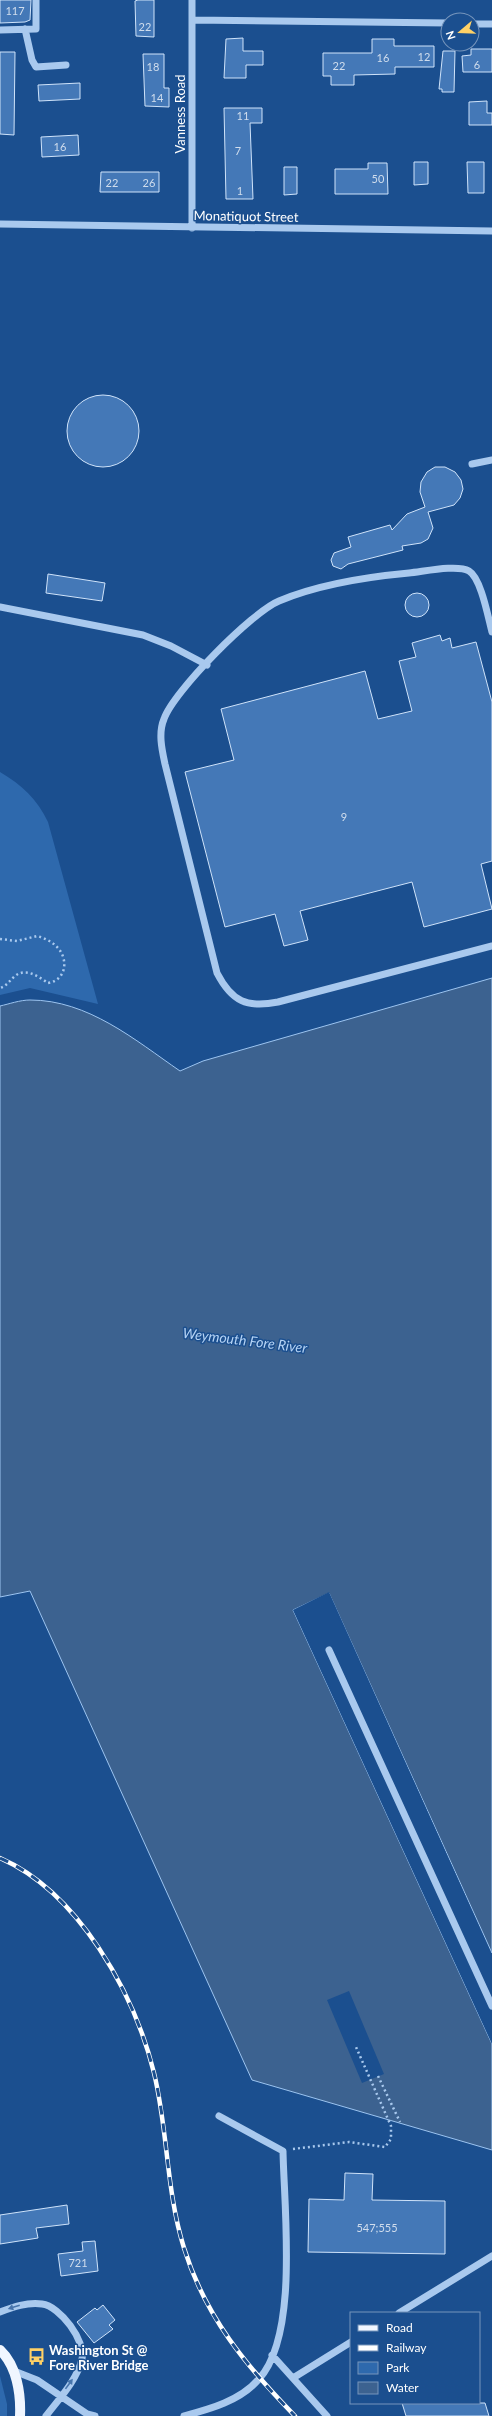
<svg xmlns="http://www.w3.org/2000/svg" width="492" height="2416" font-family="Lato,sans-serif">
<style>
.green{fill:#2e69ad}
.water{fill:#3c6290;stroke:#9cc4f0}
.pier{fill:#1b4f8f}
.building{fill:#4478b7;stroke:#cfe3fa}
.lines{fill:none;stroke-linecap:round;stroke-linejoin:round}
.path{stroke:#a9c9ee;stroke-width:2.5;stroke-dasharray:2 3;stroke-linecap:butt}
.minor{stroke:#a9c9ee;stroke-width:7}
.major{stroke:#f0f6ff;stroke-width:10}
.rail-casing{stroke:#fff;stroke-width:4.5}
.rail{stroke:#1b4f8f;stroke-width:3;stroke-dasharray:9;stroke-linecap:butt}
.oneway{fill:#4674ac}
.labels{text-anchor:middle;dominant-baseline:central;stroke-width:3;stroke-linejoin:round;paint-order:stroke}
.number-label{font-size:11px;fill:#d0dded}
.street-label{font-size:13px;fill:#fff;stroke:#1b4f8f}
.poi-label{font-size:13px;font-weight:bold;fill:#fff;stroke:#1b4f8f;text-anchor:start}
.water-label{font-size:14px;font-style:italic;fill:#b5d3f5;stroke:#1b4f8f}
</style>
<rect width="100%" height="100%" fill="#1b4f8f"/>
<path class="green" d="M0 772C22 785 37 799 48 822L98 1004 30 988 0 995Z
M0 2376 7 2404V2416H0Z"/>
<path class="water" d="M492 978V1953L329 1593 293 1610 492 2044V2150L252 2080 30 1591 0 1597V1006C9 1004 20 1000 30 1000 88 1000 135 1040 180 1071L203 1061Z"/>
<path class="pier" d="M329 1592 492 1955 328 1595 296 1611 492 2039V2044L293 1610Z
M349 1991 384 2074 362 2083 327 2000Z"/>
<path class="building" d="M0 0H31L30 20 25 22 0 23Z
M138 0H154V37L136 36 135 1Z
M243 38V51H263V65H246V78H224L226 39Z
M372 39H394V46H434V67H395V74L354 75V85H331V76H323V53H372Z
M471 49H492V72H463L462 56 471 55Z
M443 51H455L454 92H442V89H439Z
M0 52H15L14 135 0 134Z
M143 54H164V88H169V107L145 106Z
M80 83V99L39 101 38 85Z
M487 101V113H492V125H469V102Z
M224 108H262V123H250L253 199H226Z
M78 135 79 155 42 157 41 137Z
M414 162H428V184L414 185Z
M467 162H484V193H468Z
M368 163H387L388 194H335V169H368Z
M284 167H297V194L284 195Z
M101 172H159V192H100Z
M67 431a36 36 0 1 1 72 0a36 36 0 1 1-72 0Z
M435 467H445L455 472 461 480 463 489 460 498 454 505 428 512 433 528 428 539 421 543 402 546 403 550 348 564 341 569 333 566 331 560 334 553 351 547 348 537 390 525 392 530 407 514 425 507 420 492 421 482 427 472Z
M48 574 105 583 102 601 46 593Z
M405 605a12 12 0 1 1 24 0a12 12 0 1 1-24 0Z
M440 635 442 641 450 638 452 648 476 642 492 702V861L481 864 492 909 424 927 412 882 300 911 308 940 284 946 275 914 225 927 185 772 234 760 221 709 365 671 378 719 412 711 399 661 416 657 412 643Z
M345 2173 373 2174 372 2200 445 2201V2254L308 2252 309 2199 344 2200Z
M67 2205 69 2224 36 2228 38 2238 0 2244V2215Z
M95 2241 98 2271 61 2276 58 2254 83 2251 82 2242Z
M103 2305 115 2320 109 2325 113 2329 94 2343 77 2322 95 2308 97 2310Z
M402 2403H485L489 2416H406Z"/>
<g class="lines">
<path class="path" d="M0 939 17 941 37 936C44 938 51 941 56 946 69 958 67 980 48 983 39 977 26 967 15 976 10 980 7 986 0 988
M378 2076 400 2122
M293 2149 349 2142 385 2147 391 2139V2126L356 2047"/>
<path class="minor" d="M193 20 448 23
M472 24H492
M25 29 32 60 36 67 66 65
M0 30 36 29V0
M0 224 492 231
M192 228V0
M472 464 492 460
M0 607 143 635 171 646 207 665
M492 632C488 617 481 578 469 571 457 564 422 572 409 573 366 577 319 584 279 601 252 612 173 692 164 719 158 733 162 750 165 764L217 973C232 1002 247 1008 278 1002L492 946
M329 1650 492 2006
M0 2312C13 2307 27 2302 42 2304 60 2306 86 2341 82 2359 77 2380 59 2399 46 2416
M399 2313 492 2256
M272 2355 327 2416
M14 2371 37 2380 87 2414 95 2416
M293 2378 351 2342
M184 2416C210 2409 240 2401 259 2379 299 2335 284 2209 283 2151L219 2116"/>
<path class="major" d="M0 2350C17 2366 21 2394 20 2416"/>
<defs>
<path id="rail" d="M0 1858C78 1892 134 1992 154 2073 168 2130 166 2191 184 2248 205 2316 246 2366 295 2416"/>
</defs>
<use href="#rail" class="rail-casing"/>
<use href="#rail" class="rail"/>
</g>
<defs><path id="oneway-solid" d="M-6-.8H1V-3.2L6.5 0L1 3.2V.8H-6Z"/></defs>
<g class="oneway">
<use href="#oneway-solid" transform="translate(14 2307) rotate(163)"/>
<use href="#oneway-solid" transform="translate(69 2384) rotate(-54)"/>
</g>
<defs>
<symbol id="bus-bare" viewBox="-9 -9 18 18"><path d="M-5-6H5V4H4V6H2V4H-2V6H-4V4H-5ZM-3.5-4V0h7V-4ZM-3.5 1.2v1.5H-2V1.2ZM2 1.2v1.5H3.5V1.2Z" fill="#ffd166" stroke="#1b4f8f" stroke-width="2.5" paint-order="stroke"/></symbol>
</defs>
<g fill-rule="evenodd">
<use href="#bus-bare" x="24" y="2344" width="25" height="25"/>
</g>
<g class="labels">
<g class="number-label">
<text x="15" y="10">117</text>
<text x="145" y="26">22</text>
<text x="424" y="56">12</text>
<text x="383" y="57">16</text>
<text x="477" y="64">6</text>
<text x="339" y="65">22</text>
<text x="153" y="66">18</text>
<text x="157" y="97">14</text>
<text x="243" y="115">11</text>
<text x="60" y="146">16</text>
<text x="238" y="150">7</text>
<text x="378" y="178">50</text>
<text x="112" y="182">22</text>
<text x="149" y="182">26</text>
<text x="240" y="190">1</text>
<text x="344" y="816">9</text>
<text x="377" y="2227">547;555</text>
<text x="78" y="2262">721</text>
</g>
<g class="street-label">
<text transform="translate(180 114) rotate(-90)">Vanness Road</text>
<text transform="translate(246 216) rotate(1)">Monatiquot Street</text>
</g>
<g class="poi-label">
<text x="49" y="2350">Washington St @<tspan x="49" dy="15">Fore River Bridge</tspan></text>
</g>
<g class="water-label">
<text transform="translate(245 1340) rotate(7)">Weymouth Fore River</text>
</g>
</g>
<rect x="350" y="2312" width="130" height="92" fill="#1b4f8f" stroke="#7695bc"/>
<rect x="358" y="2325" width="20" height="6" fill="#f0f6ff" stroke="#7695bc"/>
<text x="386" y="2332" font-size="12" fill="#ffffff">Road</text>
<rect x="358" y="2345" width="20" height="6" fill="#ffffff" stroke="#7695bc"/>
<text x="386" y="2352" font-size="12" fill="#ffffff">Railway</text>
<rect x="358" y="2362" width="20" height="12" fill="#2e69ad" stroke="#7695bc"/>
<text x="386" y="2372" font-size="12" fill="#ffffff">Park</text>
<rect x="358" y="2382" width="20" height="12" fill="#3c6290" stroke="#7695bc"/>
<text x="386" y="2392" font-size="12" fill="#ffffff">Water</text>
<g transform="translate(460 32) rotate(251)"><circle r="19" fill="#1b4f8f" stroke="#7695bc"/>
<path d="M0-3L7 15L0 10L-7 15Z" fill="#ffd166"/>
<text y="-6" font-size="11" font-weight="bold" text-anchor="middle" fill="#ffffff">N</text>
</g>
</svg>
